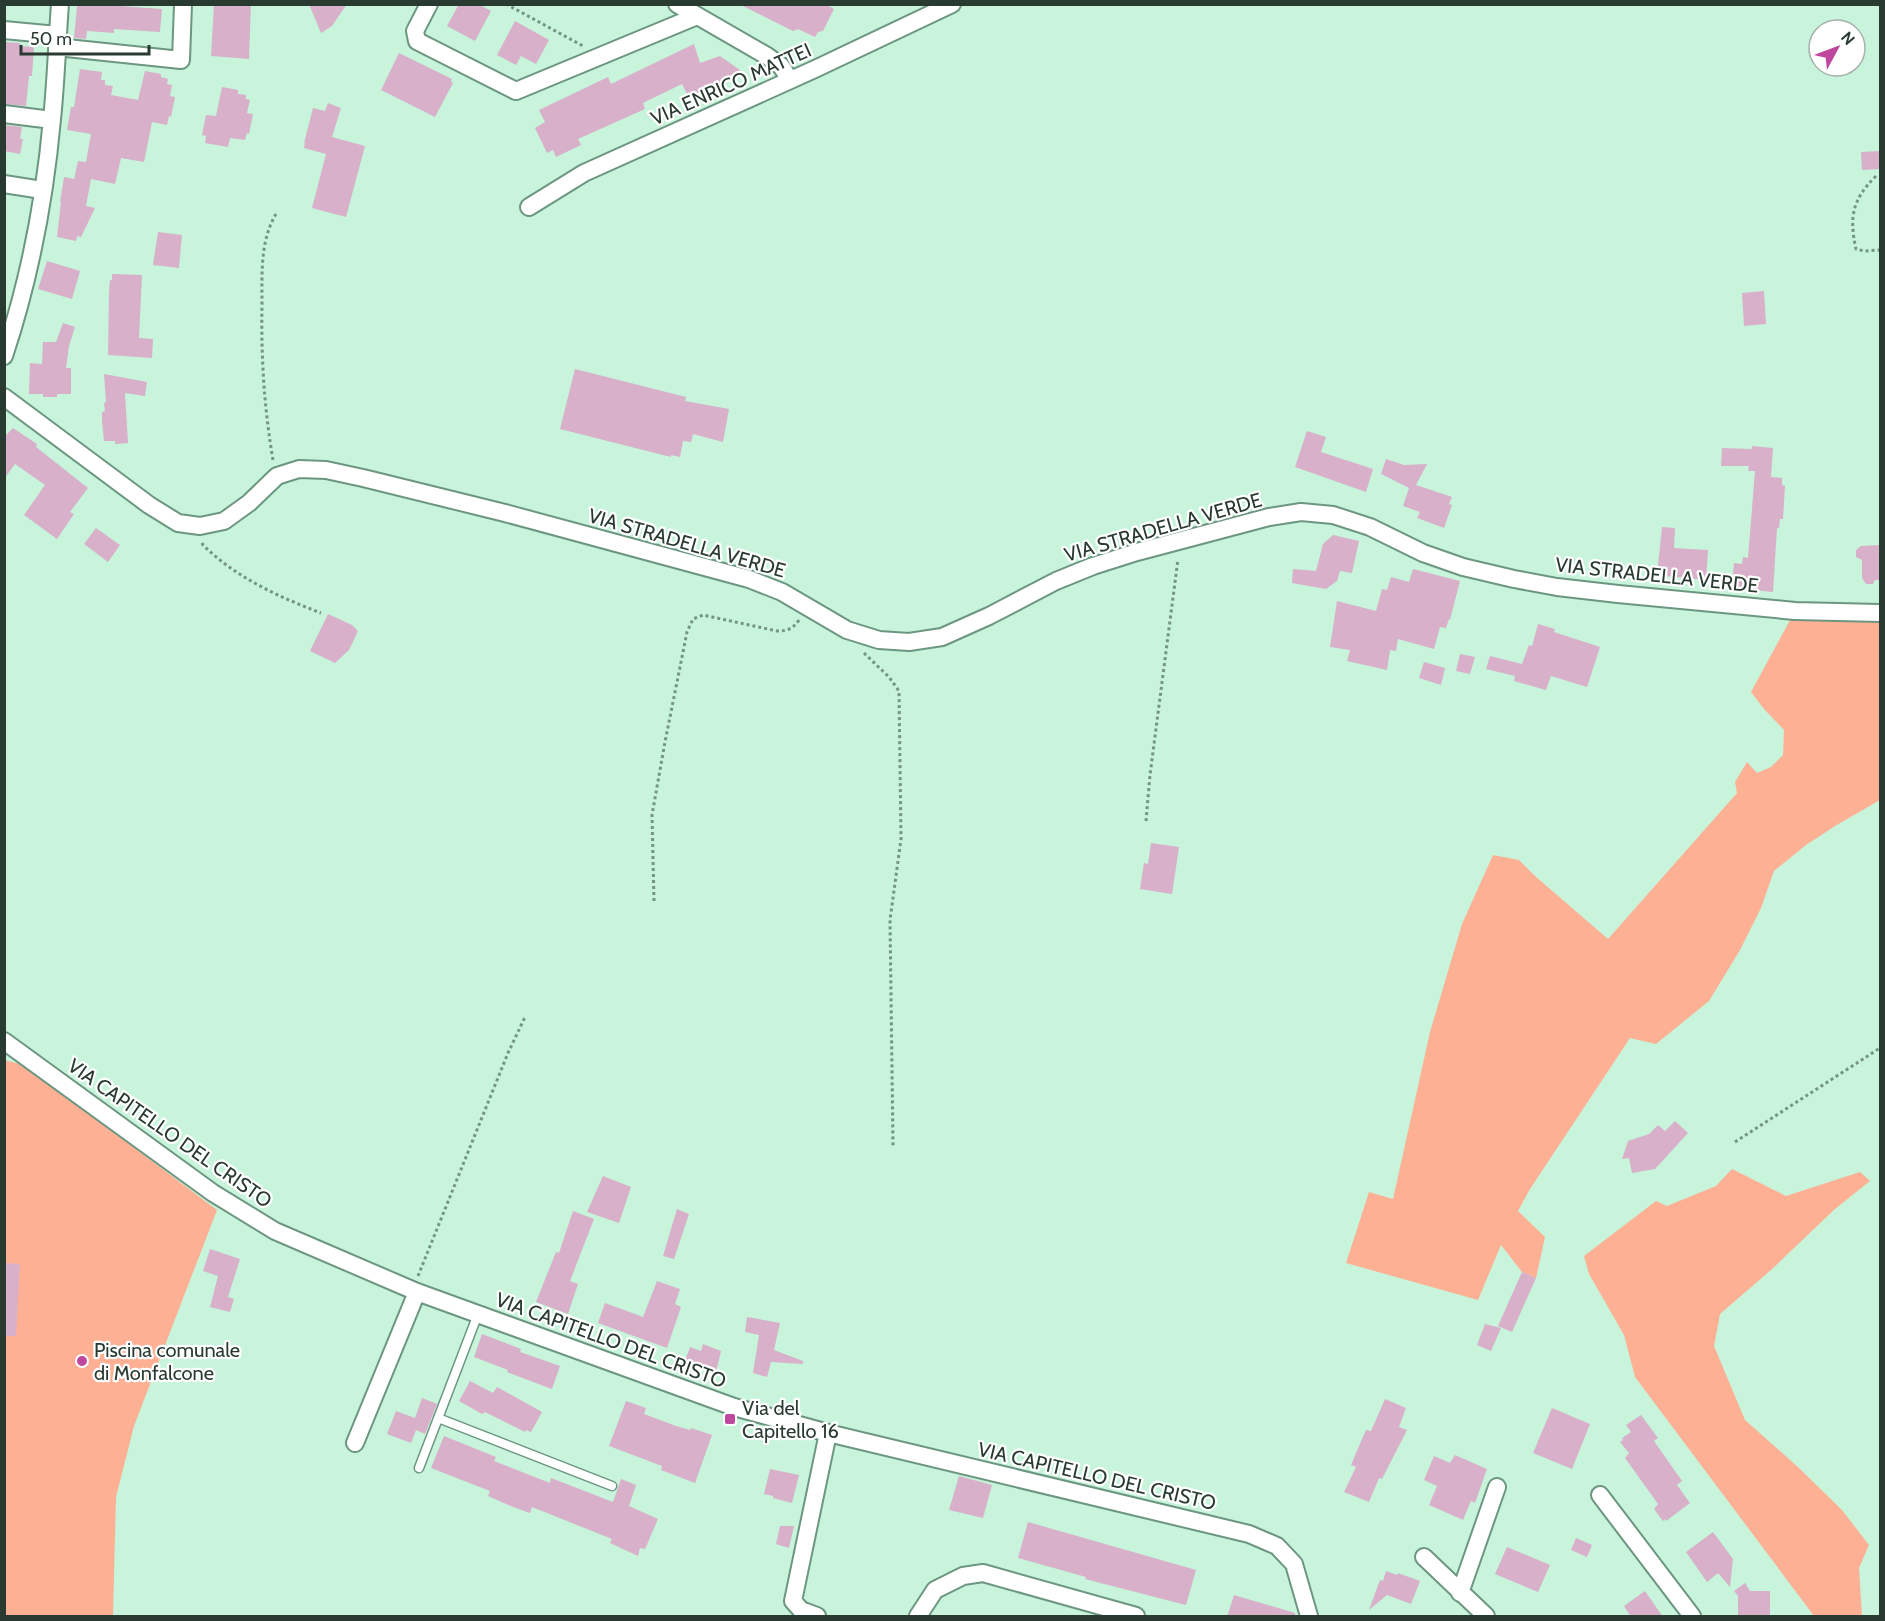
<svg xmlns="http://www.w3.org/2000/svg" width="1885" height="1621" font-family="Cabin,sans-serif">
<style>
.green{fill:#feb094}
.building{fill:#d8b0c9}
.lines{fill:none;stroke-linecap:round;stroke-linejoin:round}
.lane-casing{stroke:#6c9680;stroke-width:11}
.street-casing{stroke:#6c9680;stroke-width:20}
.path{stroke:#759483;stroke-width:3;stroke-dasharray:3 3;stroke-linecap:butt}
.lane{stroke:#fff;stroke-width:8}
.street{stroke:#fff;stroke-width:16}
.poi-dot{fill:#bf479d;stroke:#fff;stroke-width:2}
.labels{text-anchor:middle;dominant-baseline:central;stroke-width:4.5;stroke-linejoin:round;paint-order:stroke}
.street-label{font-size:20px;fill:#293b31;stroke:#fff}
.poi-label{font-size:20px;fill:#293b31;stroke:#fff;text-anchor:start}
</style>
<rect width="100%" height="100%" fill="#c7f4db"/>
<path class="green" d="M1795 611 1880 613V800L1835 826 1806 845 1774 871 1761 908 1740 950 1709 1001 1656 1044 1630 1038 1530 1189 1518 1211 1545 1237 1536 1278 1522 1272 1501 1245 1478 1300 1346 1263 1369 1192 1393 1199 1430 1032 1462 924 1493 855 1519 860 1535 876 1608 939 1737 793 1735 782 1747 762 1757 773 1771 767 1783 755 1784 730 1764 709 1751 692Z
M4 1060 24 1065 217 1210 134 1426 116 1497 113 1616H5Z
M1732 1169 1786 1196 1860 1172 1870 1181 1835 1209 1771 1270 1720 1314 1714 1346 1745 1420 1799 1468 1842 1510 1869 1545 1859 1568 1862 1616H1814L1635 1377 1624 1335 1589 1274 1584 1256 1656 1201 1667 1206 1716 1186Z"/>
<path class="building" d="M91 4 162 9 160 32 114 29V33L87 31 86 39 74 38 77 6Z
M214 4H251L249 59 211 56Z
M309 4H347L332 26 321 33Z
M459 4H478L491 11 475 41 447 26Z
M739 4H825L834 9 823 31 818 32 815 37 798 29 793 31Z
M515 21 549 40 536 64 521 56 516 65 497 55Z
M4 42 20 43V46L34 47 32 76H29L26 106 4 104Z
M694 44 700 63 720 56 744 73 689 98 682 84 643 103 645 109 578 139 581 145 556 157 553 150 547 153 535 128 545 122 539 110 608 77 611 84Z
M399 53 452 79 451 82 453 83 435 117 381 90Z
M80 69 102 72 101 80H105V85L113 86 111 95 138 100 145 71 161 74V77L168 79 167 84 172 85 170 96 175 97 171 117 169 116 167 125 152 122 144 162 121 158 115 184 91 179 86 206 95 208 81 237 77 236 76 241 57 237 61 202H60L64 177 74 179 78 161 86 162 91 134 67 130 71 107H74Z
M222 87 238 90V94L246 95V99L250 100 247 113 253 114 249 134 247 133 245 140 230 138 228 147 205 143 206 136 202 135 206 115 216 116Z
M328 103 341 108 332 137 365 146 346 217 312 208 326 154 304 148 305 143H304L313 108 325 111Z
M4 125 22 127 20 139H23L20 154 4 151Z
M1881 151V169L1862 170 1861 152Z
M158 232 182 235 179 268 153 265Z
M47 261 80 271 72 299 38 289Z
M112 274 142 275 139 338 153 339 152 358 108 355 109 293 110 280H112Z
M1764 291 1766 324 1744 326 1742 293Z
M63 323 75 327 69 346 66 368H71V394H57V397H43V394H29L30 363 42 364 43 342H56Z
M575 369 686 397 685 401 729 409 723 442 693 434 691 442 683 441 680 457 671 455V457L560 429Z
M104 374 147 382 145 396 125 393 128 443 115 444V441H104L102 421V412L105 411 104 403 106 402Z
M13 428 37 444 36 447 88 488 70 512 74 514 57 539 24 515 45 485 15 464 4 479V437Z
M1307 431 1326 437 1321 452 1373 469 1366 492 1295 467Z
M1752 446 1773 448 1771 477 1782 478V485L1785 486 1783 519H1780L1779 528H1777L1773 592 1732 588 1734 563 1742 564 1743 557 1748 558 1755 471H1748L1749 466H1721L1722 448 1752 449Z
M1386 459 1404 465 1427 464 1416 485 1452 497 1449 504 1452 505 1444 528 1417 518 1420 512 1403 506 1409 488 1381 474Z
M1662 527 1675 528 1674 548 1708 550 1706 580 1657 575Z
M96 528 120 545 108 562 84 544Z
M1333 535 1359 541 1352 573 1340 571 1337 581 1326 589 1292 583 1293 569 1316 571 1323 544Z
M1881 545V580H1875L1873 584H1866L1862 578V560L1856 557V550L1861 546Z
M1413 569 1460 581 1450 620 1449 619 1446 628 1440 627 1434 649 1398 639 1396 651 1390 650 1387 670 1347 661 1350 650 1330 647 1337 601 1376 611 1382 589 1387 590 1391 577 1409 582Z
M328 614 352 625 358 631 349 650 335 663 310 651Z
M1538 624 1555 629 1554 632 1600 647 1587 687 1551 676 1546 690 1514 681 1515 676 1486 669 1490 656 1522 664 1529 645 1532 646Z
M1460 654 1475 657 1470 674 1456 671Z
M1424 662 1445 668 1441 685 1419 678Z
M1151 843 1179 847 1172 894 1140 889 1144 863 1148 864Z
M1675 1121 1688 1133 1655 1169 1632 1173 1629 1158 1622 1159 1628 1141 1649 1134 1658 1125 1665 1131Z
M603 1176 631 1187 619 1223 587 1212Z
M677 1209 689 1214 674 1259 663 1256Z
M573 1211 594 1219 570 1281 578 1284 568 1314 536 1302 556 1252 559 1253Z
M210 1249 240 1259 228 1297 234 1299 230 1312 210 1307 218 1276 203 1271Z
M4 1263 20 1264 16 1336H4Z
M1522 1272 1536 1278 1512 1332 1498 1326Z
M657 1281 680 1289 675 1304 681 1307 667 1348 598 1323 605 1303 643 1317Z
M747 1317 780 1323 774 1350 803 1361V1364L771 1362 767 1377 753 1373 759 1335 745 1332Z
M1485 1324 1501 1328 1491 1351 1477 1345Z
M482 1334 521 1349 520 1352 560 1366 552 1389 507 1372 508 1370 474 1357Z
M703 1344 721 1351 716 1372 685 1361 690 1347 701 1351Z
M470 1381 493 1393 497 1387 542 1412 531 1432 526 1430 525 1432 485 1412 482 1414 459 1401Z
M422 1398 437 1404 425 1434 416 1430 411 1443 387 1434 396 1411 415 1418Z
M1385 1399 1406 1408 1399 1427 1407 1430 1382 1479 1379 1478 1369 1502 1344 1492 1356 1467 1351 1465 1359 1446 1366 1430 1371 1431Z
M626 1401 646 1408 644 1414 676 1426 690 1430 691 1428 712 1435 695 1483 661 1470 662 1466 609 1446Z
M1552 1408 1590 1424 1572 1469 1533 1453Z
M1641 1415 1658 1438 1654 1441 1682 1481 1677 1485 1690 1503 1666 1521 1665 1519 1663 1521 1654 1509 1658 1504 1625 1458 1629 1453 1620 1442 1623 1440 1622 1438 1631 1432 1626 1425Z
M444 1436 496 1457 494 1461 550 1483 551 1478 613 1502 621 1479 636 1485 629 1506 658 1519 645 1549 640 1548 638 1556 610 1543 612 1539 532 1507 530 1513 513 1507 488 1496 490 1491 431 1468Z
M1455 1455 1487 1469 1475 1503 1471 1501 1463 1520 1429 1505 1437 1486 1424 1480 1434 1456 1450 1463Z
M770 1469 799 1475 792 1503 773 1498V1496L764 1494Z
M959 1476 992 1485 983 1518 949 1510Z
M1028 1522 1196 1570 1186 1605 1085 1579 1086 1577 1018 1558Z
M780 1526H794L789 1548 776 1544Z
M1713 1532 1733 1559 1730 1587 1718 1573 1707 1582 1686 1552Z
M1576 1538 1592 1545 1587 1557 1571 1550Z
M1507 1547 1550 1565 1538 1592 1495 1574Z
M1386 1571 1397 1575 1398 1573 1420 1581 1411 1604 1387 1595 1369 1610 1380 1580 1383 1581Z
M1745 1583 1750 1591H1770V1616L1738 1617V1596L1734 1591Z
M1645 1591 1663 1617H1631L1624 1606Z
M1234 1595 1295 1613V1617H1227Z"/>
<g class="lines">
<defs>
<path id="lane" d="M438 1418 612 1486
M419 1468 478 1314"/>
<path id="street" d="M429 4 415 31 417 41 516 91 697 16
M677 4 767 56 781 66 790 80
M4 30 57 35
M57 47 181 60 183 4
M4 114 52 120
M4 184 42 190
M529 207 584 173 815 69 952 4
M4 356C29 281 45 197 52 119 56 81 57 43 60 4
M4 397 149 505 178 523 200 526 224 521 249 503 277 476 299 469 326 470 363 478 505 513 749 579 782 592 847 630 879 640 909 642 942 637 989 616 1056 581 1093 566 1137 552 1269 517 1301 512 1333 515 1370 527 1423 553 1463 567 1514 579 1557 587 1618 594 1795 611 1880 613
M4 1041 213 1193 275 1231 417 1292 734 1407 828 1433 1249 1534 1277 1546 1294 1564 1309 1616
M355 1443 417 1292
M1600 1495 1692 1616
M1424 1557 1486 1616
M1460 1593 1497 1487
M817 1616 801 1610 793 1601 828 1433
M918 1616 935 1590 963 1576 983 1573 1136 1616"/>
</defs>
<use href="#lane" class="lane-casing"/>
<use href="#street" class="street-casing"/>
<path class="path" d="M506 4 583 46
M1876 176C1852 200 1849 217 1856 249L1864 251 1880 250
M273 460C264 407 261 357 262 304 262 273 260 241 276 214
M202 543 203 545C235 577 279 597 321 613
M864 653 889 677 899 691 901 839 890 920 893 1146
M1146 821 1150 775 1178 559
M654 901 652 815 665 742 687 632 693 619 703 615 777 631C787 631 793 629 799 620
M1735 1142 1880 1048
M418 1276 508 1053 525 1017"/>
<use href="#lane" class="lane"/>
<use href="#street" class="street"/>
</g>
<g class="poi-dot">
<circle cx="82" cy="1361" r="6"/>
<rect x="724" y="1413" width="12" height="12" rx="3"/>
</g>
<g class="labels">
<g class="street-label">
<text transform="translate(731 84) rotate(-24)">VIA ENRICO MATTEI</text>
<text transform="translate(1163 527) rotate(-16)">VIA STRADELLA VERDE</text>
<text transform="translate(687 543) rotate(16)">VIA STRADELLA VERDE</text>
<text transform="translate(1657 575) rotate(6)">VIA STRADELLA VERDE</text>
<text transform="translate(170 1133) rotate(35)">VIA CAPITELLO DEL CRISTO</text>
<text transform="translate(611 1340) rotate(20)">VIA CAPITELLO DEL CRISTO</text>
<text transform="translate(1097 1476) rotate(13)">VIA CAPITELLO DEL CRISTO</text>
</g>
<g class="poi-label">
<text x="94" y="1350">Piscina comunale<tspan x="94" dy="23">di Monfalcone</tspan></text>
<text x="742" y="1408">Via del<tspan x="742" dy="23">Capitello 16</tspan></text>
</g>
</g>
<rect width="1885" height="1621" fill="none" stroke="#293b31" stroke-width="12"/>
<g transform="translate(1837 48) rotate(49)"><circle r="28" fill="#ffffff" stroke="#a9b1ad" stroke-width="1.5"/>
<path d="M0-4.5L10 22L0 15L-10 22Z" fill="#bf479d"/>
<text y="-9" font-size="16" font-weight="bold" text-anchor="middle" fill="#293b31">N</text>
</g>
<path d="M21 45v9h128v-9" fill="none" stroke="#293b31" stroke-width="3"/>
<text x="30" y="45" font-size="18" fill="#293b31" stroke="#ffffff" stroke-width="4.5" paint-order="stroke">50 m</text>
</svg>
